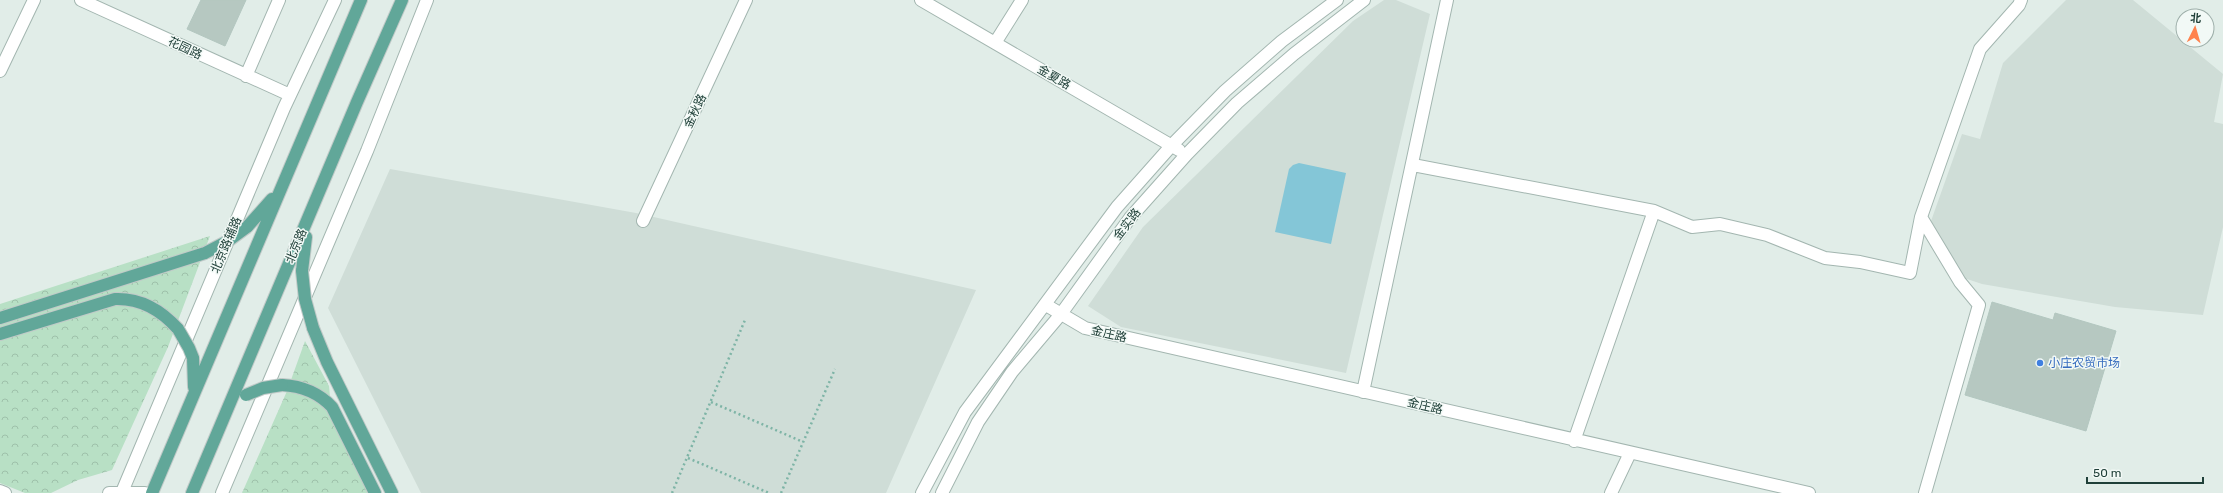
<svg xmlns="http://www.w3.org/2000/svg" width="2223" height="493" font-family="Rubik,'Noto Sans SC',sans-serif">
<style>
.built{fill:#cfddd7}
.forest{fill:url(#forest-crowns)}
.water{fill:#84c6d7}
.building{fill:#b6c8c1;stroke:#b3c7c0}
.lines{fill:none;stroke-linecap:round;stroke-linejoin:round}
.minor-casing{stroke:#a3b6b0;stroke-width:14}
.major-casing{stroke:#c1cac8;stroke-width:14}
.path{stroke:#7eb4a6;stroke-width:2.5;stroke-dasharray:2 3;stroke-linecap:butt}
.minor{stroke:#fff;stroke-width:12}
.major{stroke:#61a799;stroke-width:12}
.major-bridge-casing{stroke:#c1cac8;stroke-width:14;stroke-linecap:butt}
.major-bridge{stroke:#61a799;stroke-width:12}
.shop-dot{fill:#3f7fe0;stroke:#f2f9f6;stroke-width:1.5}
.labels{text-anchor:middle;dominant-baseline:central;stroke-width:3;stroke-linejoin:round;paint-order:stroke}
.street-label{font-size:12px;fill:#204039;stroke:#f2f9f6}
.shop-label{font-size:12px;fill:#366cbe;stroke:#f2f9f6;text-anchor:start}
</style>
<defs>
<pattern id="forest-crowns" width="20" height="18" patternUnits="userSpaceOnUse"><rect width="20" height="18" fill="#b8e0c5"/><path d="M2 6a3 3 0 1 1 6 0M12 15a3 3 0 1 1 6 0" fill="none" stroke="#9ec1aa"/></pattern>
</defs>
<rect width="100%" height="100%" fill="#e1ede8"/>
<path class="built" d="M1384 0H1396L1430 14 1346 373 1121 327 1088 306 1143 227 1353 21Z
M2066 0H2133L2223 74 2214 122 2223 124V227L2203 315 2115 307 1982 284 1964 278 1931 221 1962 134 1980 139 2003 63Z
M390 169 636 213 976 290 886 493H421L328 308Z"/>
<path class="forest" d="M210 236 168 347 112 470 78 480 51 493H25L0 483V304Z
M305 341 329 386 332 418 370 493H242L287 391Z"/>
<path class="water" d="M1299 163 1346 173 1331 244 1275 232 1289 169 1293 165Z"/>
<path class="building" d="M201 0H246L225 46 187 29Z
M1992 302 2053 320 2055 313 2116 331 2086 431 1965 395Z"/>
<g class="lines">
<defs>
<path id="minor" d="M81 0 290 95
M921 0 1179 150
M995 43 1022 0
M0 71 34 0
M246 76 279 0
M1413 165 1654 211 1692 227 1720 224 1767 235 1825 258 1860 262 1910 273 1921 217
M643 221 746 0
M1046 305 1085 328 1809 493
M1363 392 1447 0
M1574 441 1654 211
M0 491 5 493
M122 492 284 108 335 0
M109 493H145
M222 493 367 151 427 0
M922 493 965 412 1117 207 1172 145 1225 91 1282 41 1337 0
M942 493 978 422 1012 372 1061 314 1130 218 1187 154 1237 103 1294 54 1364 0
M1611 493 1630 453
M1925 493 1979 305 1960 282 1921 217 1980 49 2019 5 2021 0"/>
<path id="major" d="M247 227 272 199
M302 271 306 237
M0 318 205 253
M313 328 327 362 392 493
M0 334 115 299C141 298 161 310 178 329
M193 358 194 387
M282 385C302 386 318 392 332 407L375 493
M152 493 361 0
M192 493 357 102 402 0"/>
</defs>
<use href="#minor" class="minor-casing"/>
<use href="#major" class="major-casing"/>
<path class="path" d="M711 402 803 442
M688 458 769 493
M672 493 745 320
M781 493 835 369"/>
<use href="#minor" class="minor"/>
<use href="#major" class="major"/>
<defs>
<path id="major-bridge" d="M205 253 228 241 247 227
M302 271 305 299 313 328
M178 329 189 348 193 358
M246 395 263 388 282 385"/>
</defs>
<use href="#major-bridge" class="major-bridge-casing"/>
<use href="#major-bridge" class="major-bridge"/>
</g>
<circle class="shop-dot" cx="2040" cy="363" r="4"/>
<g class="labels">
<g class="street-label">
<text transform="translate(185 48) rotate(25)">花园路</text>
<text transform="translate(1054 77) rotate(30)">金夏路</text>
<text transform="translate(695 111) rotate(-65)">金秋路</text>
<text transform="translate(1127 224) rotate(-52)">金实路</text>
<text transform="translate(226 245) rotate(-67)">北京路辅路</text>
<text transform="translate(296 246) rotate(-67)">北京路</text>
<text transform="translate(1109 334) rotate(13)">金庄路</text>
<text transform="translate(1425 406) rotate(13)">金庄路</text>
</g>
<g class="shop-label">
<text x="2048" y="363">小庄农贸市场</text>
</g>
</g>
<g transform="translate(2195 28) rotate(5)"><circle r="19" fill="#f2f9f6" stroke="#9eafaa"/>
<path d="M0-3L7 15L0 10L-7 15Z" fill="#ff824d"/>
<text y="-6" font-size="11" font-weight="bold" text-anchor="middle" fill="#204039">北</text>
</g>
<path d="M2087 477v6h116v-6" fill="none" stroke="#204039" stroke-width="2"/>
<text x="2093" y="477" font-size="12" fill="#204039" stroke="#f2f9f6" stroke-width="3" paint-order="stroke">50 m</text>
</svg>
